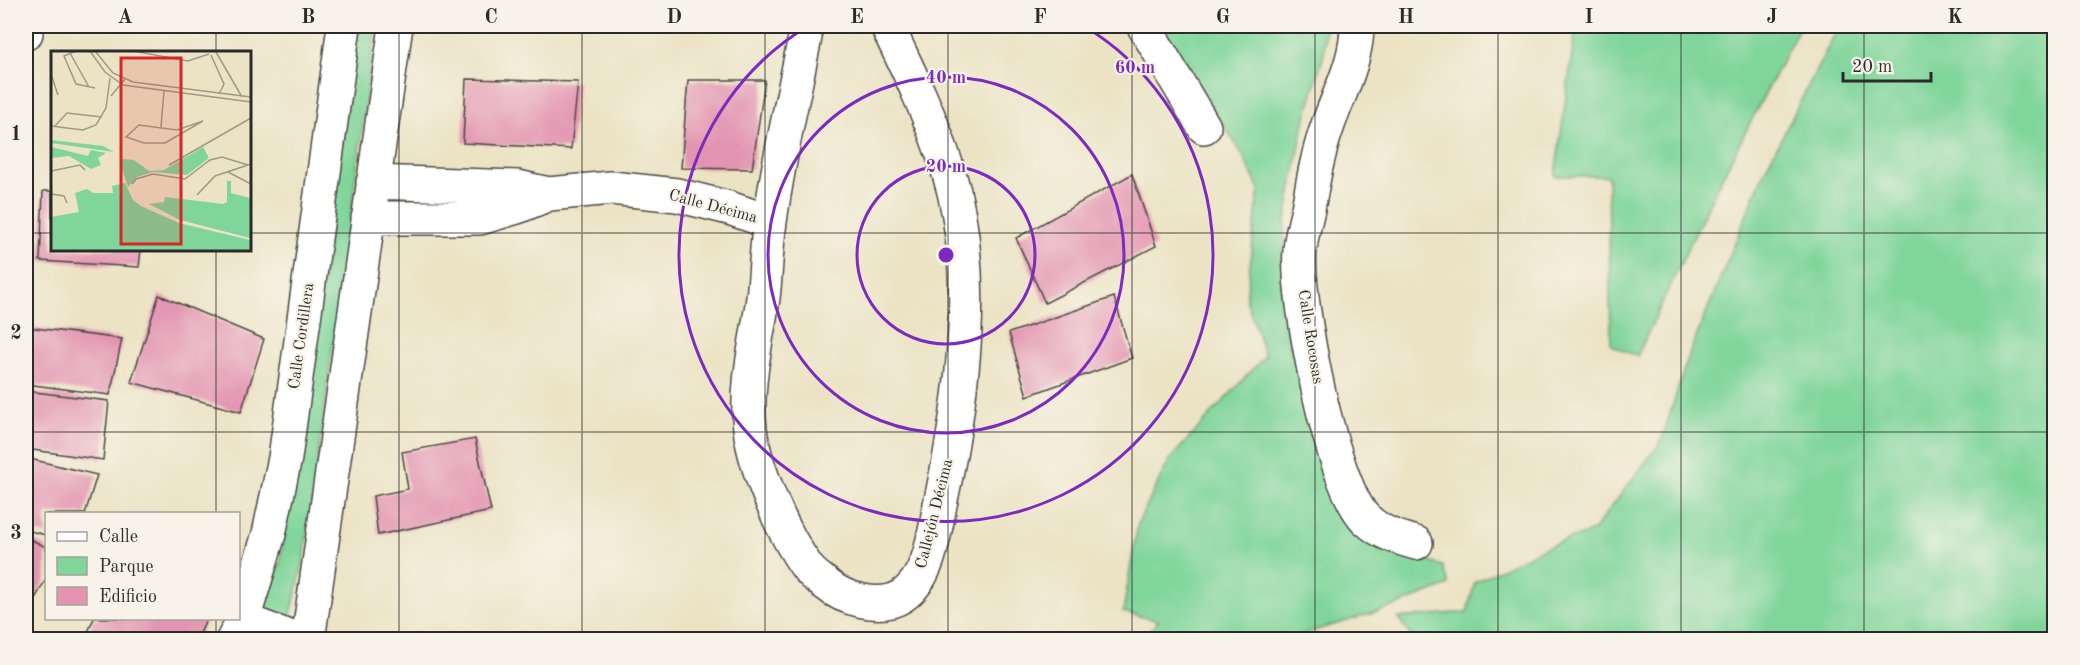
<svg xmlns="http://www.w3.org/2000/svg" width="2080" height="665" font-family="'Old Standard TT',serif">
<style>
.green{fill:#7fd59a;stroke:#558062;stroke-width:1.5}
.building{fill:#e394b1}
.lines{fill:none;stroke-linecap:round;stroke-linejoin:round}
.minor-casing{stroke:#484742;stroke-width:36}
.minor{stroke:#fff;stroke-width:33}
.grid{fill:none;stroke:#2b2b2b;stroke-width:1.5;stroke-opacity:0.55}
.ring{fill:none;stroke:#7b2cbf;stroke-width:3}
.labels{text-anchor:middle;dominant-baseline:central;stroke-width:4.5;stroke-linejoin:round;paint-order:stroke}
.street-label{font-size:16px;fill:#2b2b2b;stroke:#f7f3e8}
.inset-road{fill:none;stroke:#9f9987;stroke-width:1.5}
.view{fill:#d62828;fill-opacity:0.15;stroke:#d62828;stroke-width:3}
.inset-edge{fill:none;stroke:#2b2b2b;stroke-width:3}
.centre{fill:#7b2cbf;stroke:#f7f3e8;stroke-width:3}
.ring-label{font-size:18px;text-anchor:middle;font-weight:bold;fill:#7b2cbf;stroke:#f7f3e8;stroke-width:4.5;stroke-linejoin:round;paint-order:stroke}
.neatline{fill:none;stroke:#2b2b2b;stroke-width:2}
.grid-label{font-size:20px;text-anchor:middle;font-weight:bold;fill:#2b2b2b}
</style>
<rect width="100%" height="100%" fill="#f7f3e8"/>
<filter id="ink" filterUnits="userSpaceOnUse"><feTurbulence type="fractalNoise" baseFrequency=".0167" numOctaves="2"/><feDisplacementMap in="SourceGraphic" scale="12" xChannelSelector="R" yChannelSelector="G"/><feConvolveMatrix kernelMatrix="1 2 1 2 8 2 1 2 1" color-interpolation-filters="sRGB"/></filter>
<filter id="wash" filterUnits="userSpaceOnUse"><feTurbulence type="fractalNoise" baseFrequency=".008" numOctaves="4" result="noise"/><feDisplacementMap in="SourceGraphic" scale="24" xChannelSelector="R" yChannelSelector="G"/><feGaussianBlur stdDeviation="1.35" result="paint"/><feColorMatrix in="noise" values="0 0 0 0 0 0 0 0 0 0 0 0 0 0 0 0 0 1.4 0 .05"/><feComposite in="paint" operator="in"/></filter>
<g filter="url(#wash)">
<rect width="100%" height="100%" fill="#ece3c4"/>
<path class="green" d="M358 26H376L304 561 289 622 263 613 280 563 335 196Z
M1160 26H1325L1324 54 1303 127 1285 225 1280 307 1330 489 1369 545 1443 566 1449 585 1387 609 1286 639H1140L1159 621 1123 612 1138 523 1170 459 1265 356 1246 299 1259 189 1241 152Z
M1576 26H1800L1717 187 1637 356 1611 345 1608 176H1555Z
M1839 26H2054V639H1413L1398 618 1467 612 1475 582 1546 547 1593 531 1661 442 1688 357 1765 170Z"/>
<g id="blocks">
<path class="building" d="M466 79 578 82 571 149 463 143Z
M688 80H765L752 169 681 168Z
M1132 174 1156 246 1045 303 1016 238Z
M43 191H52V249H141L139 267 40 261Z
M159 295 264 339 241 412 131 382Z
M1114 297 1132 358 1027 396 1009 333Z
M27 327 122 339 110 395 26 384Z
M26 391 109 401 103 460 26 449Z
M475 439 491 511 378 535 373 496 408 489 402 452Z
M26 458 97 475 85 514H46V535L26 530Z
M26 537 46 547V579L26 615Z
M94 618H207L197 640H101L88 632Z"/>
</g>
</g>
<g filter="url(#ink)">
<use href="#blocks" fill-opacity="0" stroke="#484742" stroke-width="1.5"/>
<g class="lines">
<defs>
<path id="minor" d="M803 26 805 37C793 99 778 160 770 222 766 247 766 273 763 298 757 341 745 384 750 429 755 469 783 534 807 567 812 574 819 579 826 584 843 599 881 610 902 596 931 577 934 532 941 500 963 397 980 272 948 170 932 120 910 73 887 26
M1144 26 1204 127
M1357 26C1357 61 1339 93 1328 125 1318 152 1313 181 1308 209 1305 223 1301 236 1300 250 1295 298 1332 488 1367 520 1381 533 1398 538 1416 543
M26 33V26
M373 182 518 187 549 194
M368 218H480L517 207 549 194 611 188 677 195 729 208 770 222
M243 620 297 640
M233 640 243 620 269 534 285 458 344 26
M308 640 396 26"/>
</defs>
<use href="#minor" class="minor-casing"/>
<use href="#minor" class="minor"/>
</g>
</g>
<path class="grid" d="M216 26V52M399 26V640M582 26V640M765 26V640M948 26V640M1132 26V640M1315 26V640M1498 26V640M1681 26V640M1864 26V640M26 233H52M249 233H2054M216 249V514M26 432H2054M216 618V640"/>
<g class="ring">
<circle cx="946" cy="255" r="89"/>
<circle cx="946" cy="255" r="178"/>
<path d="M1084 26A267 267 0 1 1 808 26"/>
</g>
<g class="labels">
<g class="street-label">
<text transform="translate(713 207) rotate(15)">Calle Décima</text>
<text transform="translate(302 336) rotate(-82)">Calle Cordillera</text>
<text transform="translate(1310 337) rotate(81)">Calle Rocosas</text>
<text transform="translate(935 514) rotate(-76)">Callejón Décima</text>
</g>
</g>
<g transform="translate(51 51)">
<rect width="200" height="200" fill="#ece3c4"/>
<path d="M0 89 52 95 63 101 0 92ZM0 96 37 105 40 99 55 102 47 107 50 114 40 118 18 105 0 107ZM152 96 158 107 136 124 102 121 86 126 77 136 69 111 72 108 83 109 98 120 113 119ZM176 130H180V142L199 147V187L129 169 98 153 113 151 114 146 172 153 176 151ZM74 132 82 149 90 155 128 172 199 189V199H0V166L28 161 24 142 36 138 42 142H62L61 135Z" fill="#7fd59a"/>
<path class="inset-road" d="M25 0 13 5 25 33 44 37M39 0 54 21 72 34 200 51M44 0 62 22 82 31 200 46M82 0 137 10 158 3M165 1 191 46M19 2 38 36M160 4 173 33 168 43M0 23 7 44M60 45 74 28M152 70 114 92H93L75 86 88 74 126 79ZM0 75 32 79 45 74 55 57 59 27M4 75 16 62 51 66M110 76 113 40M118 114 200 67M0 120 29 114 34 119M177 121 200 133M81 133 85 128 102 123 134 128 159 109 171 106 197 114M0 143 13 145 16 152M146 144 164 125 200 113"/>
<path class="view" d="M70 7H130V193H70Z"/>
<rect width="200" height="200" class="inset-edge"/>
</g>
<circle cx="946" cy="255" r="9" class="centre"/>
<g class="ring-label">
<text x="1135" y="73">60 m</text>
<text x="946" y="83">40 m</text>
<text x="946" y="172">20 m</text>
</g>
<rect width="2080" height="665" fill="none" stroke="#f7f3e8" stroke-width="66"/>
<rect x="45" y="512" width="195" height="108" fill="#f7f3e8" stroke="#a5a39c" stroke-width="1.5"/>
<rect x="57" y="532" width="30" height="9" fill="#ffffff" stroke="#a5a39c" stroke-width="1.5"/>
<text x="99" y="542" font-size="18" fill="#2b2b2b">Calle</text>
<rect x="57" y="557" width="30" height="18" fill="#7fd59a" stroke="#a5a39c" stroke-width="1.5"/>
<text x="99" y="572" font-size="18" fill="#2b2b2b">Parque</text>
<rect x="57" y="587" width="30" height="18" fill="#e394b1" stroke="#a5a39c" stroke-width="1.5"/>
<text x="99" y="602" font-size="18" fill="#2b2b2b">Edificio</text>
<path d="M1843 72v9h88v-9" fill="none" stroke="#2b2b2b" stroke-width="3"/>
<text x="1852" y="72" font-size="18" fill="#2b2b2b" stroke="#f7f3e8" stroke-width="4.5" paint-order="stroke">20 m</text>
<rect x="33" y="33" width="2014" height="599" class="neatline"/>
<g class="grid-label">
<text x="125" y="23">A</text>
<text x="308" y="23">B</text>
<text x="491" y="23">C</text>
<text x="674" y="23">D</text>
<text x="857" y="23">E</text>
<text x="1040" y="23">F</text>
<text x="1223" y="23">G</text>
<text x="1406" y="23">H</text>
<text x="1589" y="23">I</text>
<text x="1772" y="23">J</text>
<text x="1955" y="23">K</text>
<text x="16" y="140">1</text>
<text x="16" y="339">2</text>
<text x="16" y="539">3</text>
</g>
</svg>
